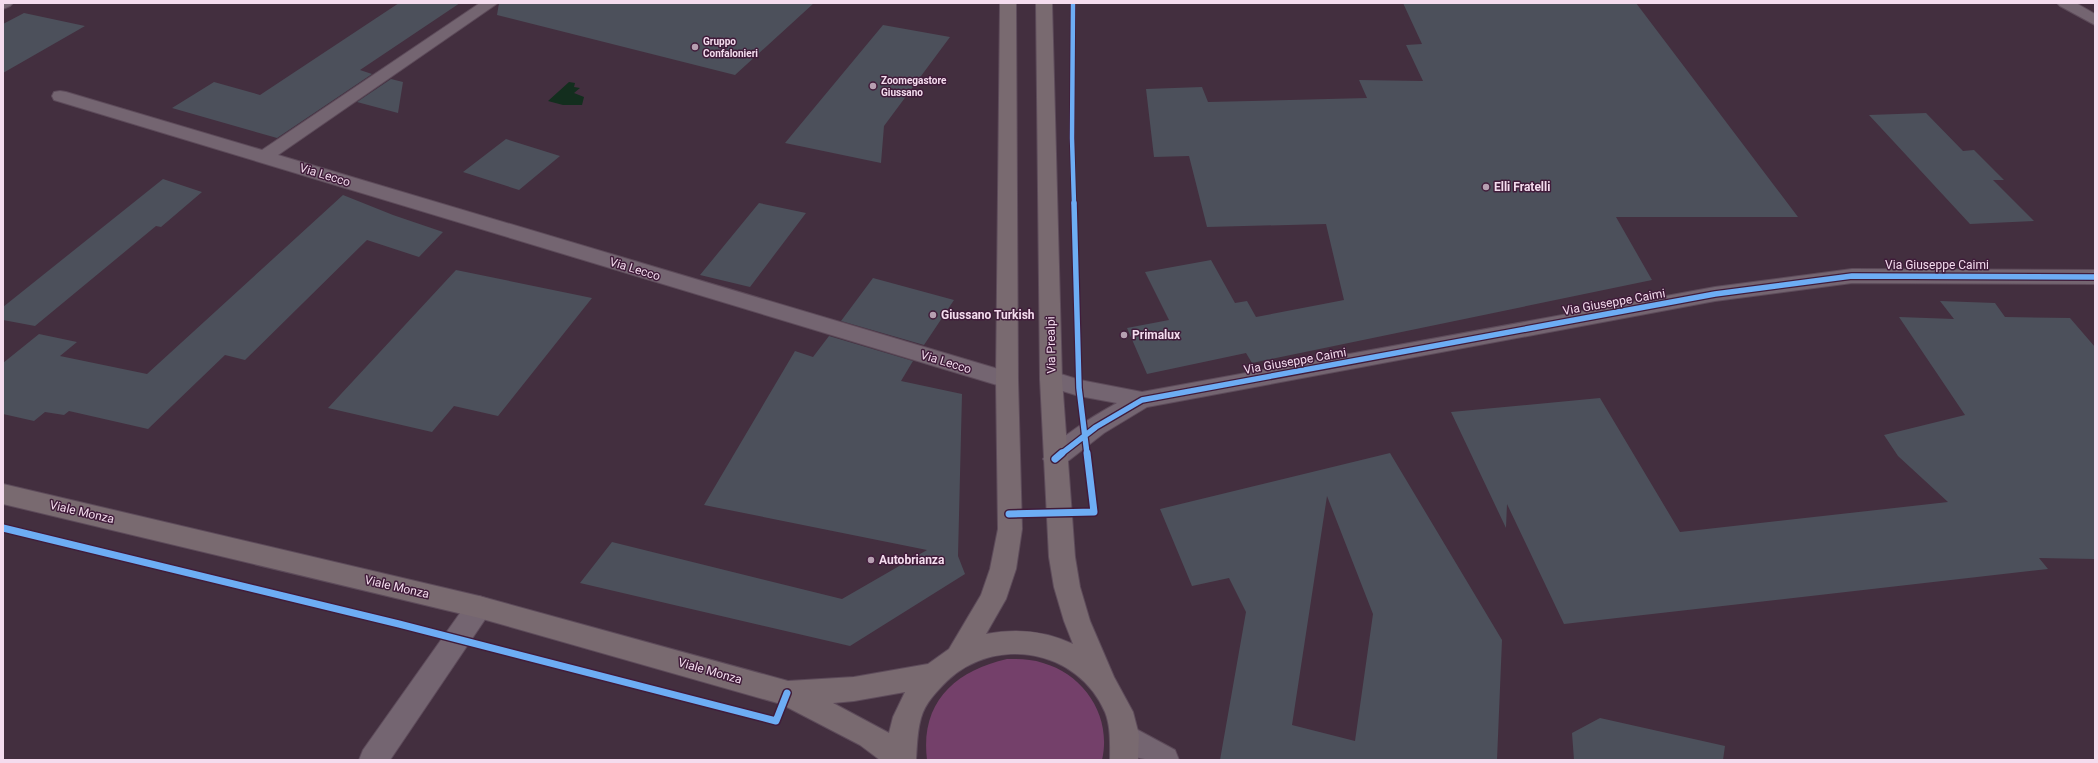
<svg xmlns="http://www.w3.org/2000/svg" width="2098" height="763" font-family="Roboto,sans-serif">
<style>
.green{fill:#74406a}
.water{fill:#132e1e}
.building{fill:#4c505b;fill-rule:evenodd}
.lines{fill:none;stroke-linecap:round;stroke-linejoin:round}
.minor-casing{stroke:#5d4b5a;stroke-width:2}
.major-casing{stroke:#5d4b5a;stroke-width:2}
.minor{fill:#746571;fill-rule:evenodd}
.major{fill:#796a70;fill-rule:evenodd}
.cycleway-far2-casing{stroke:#401c3a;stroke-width:6}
.cycleway-far1-casing{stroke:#401c3a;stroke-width:8}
.cycleway-casing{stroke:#401c3a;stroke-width:10}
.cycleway-far2{stroke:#6dadf4;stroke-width:4.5}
.cycleway-far1{stroke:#6dadf4;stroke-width:5.5}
.cycleway{stroke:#6dadf4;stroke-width:7}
.poi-dot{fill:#b69fb1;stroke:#401c3a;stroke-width:1.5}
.labels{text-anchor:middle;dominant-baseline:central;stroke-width:3;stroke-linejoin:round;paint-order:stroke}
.far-poi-label{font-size:10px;font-weight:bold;fill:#f4dcee;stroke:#401c3a;text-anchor:start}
.street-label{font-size:12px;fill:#f4dcee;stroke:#401c3a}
.poi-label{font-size:12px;font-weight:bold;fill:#f4dcee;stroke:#401c3a;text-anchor:start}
</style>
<rect width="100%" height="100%" fill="#432f3f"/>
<path class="green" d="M1007 659C1019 659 1031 659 1043 663 1085 675 1112 717 1102 760H927C920 703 954 671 1007 659Z"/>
<path class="water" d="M569 82 575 83 574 87 580 88 574 93 584 97 582 105H563L548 101Z"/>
<path class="building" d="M399 3H460L360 70 372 74 277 138 172 108 214 82 260 95Z
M499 3H814L735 75 497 15Z
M1403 3H1636L1798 217H1616L1652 280 1252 363 1246 353 1147 374 1127 328 1169 320 1145 272 1211 260 1235 303 1247 301 1256 317 1344 300 1326 224 1207 227 1189 156 1154 157 1146 89 1202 87 1208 102 1367 98 1359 80 1423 81 1406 45 1422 44Z
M24 13 85 26 3 73V24Z
M883 25 950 37 884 126 881 163 785 143Z
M391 79 403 82 398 113 357 102Z
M1926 113 1963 151 1974 150 2004 180H1993L2034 221 1970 224 1869 115Z
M506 139 560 156 519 190 463 172Z
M163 179 202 192 161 227 156 226 35 326 3 320V307Z
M343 195 393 215 443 232 419 257 367 240 245 360 225 355 148 429 69 411 64 415 45 412 34 421 3 414V363L39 334 77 342 60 356 147 374Z
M759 203 806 213 750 287 700 275Z
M456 270 592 298 498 416 454 406 432 432 328 408Z
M873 278 954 300 924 345 841 321Z
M1940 301 1995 303 2005 317 2070 318 2095 347V559L2039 558 2048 569 1564 624 1507 504 1506 528 1451 412 1600 398 1680 532 1948 502 1898 456 1884 435 1965 415 1899 317 1954 319Z
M829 336 913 361 901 381 962 394 958 556 965 574 850 646 580 583 612 542 842 599 927 550 704 505 795 351 813 357Z
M1390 453 1502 640 1497 760H1220L1246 612 1229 578 1192 586 1160 509ZM1327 496 1373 614 1355 741 1292 725Z
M1600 718 1725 746 1723 760H1574L1572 733Z"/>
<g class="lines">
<defs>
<path id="minor" d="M3 3H13L10 6 3 9Z
M480 3H498L278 155 1015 374 1018 380 1015 386 1007 388 54 100 52 96 54 92 60 91 66 92 262 150Z
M2057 3H2076L2095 14V25L2060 6Z
M1852 269 2095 270V284L1852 283 1715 301 1147 407 1104 433 1063 465 1055 468 1047 465 1043 459C1053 440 1097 414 1117 403L1079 396 1043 385 1040 379 1043 373 1051 371 1080 380 1142 392 1715 287Z
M479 596 488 599 492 607 488 615 390 760H359L363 750 470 599Z
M1125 723 1175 750 1179 760C1154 760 1123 763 1111 736L1115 727Z"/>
<path id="major" d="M1000 3H1016L1018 380 1022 529 1016 569 1006 599 986 634C1017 628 1045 631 1073 644L1064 621 1054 587 1049 557 1040 379 1036 3H1052L1062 379 1075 557 1080 587 1090 621 1114 677 1133 712 1139 735 1138 760H1110C1110 744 1111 727 1105 712 1078 649 995 635 947 681 937 691 925 703 921 718 917 732 917 746 916 760H880L860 745 781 704 479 618 3 504V484L479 596 788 681 854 677 928 664 949 649 981 595 990 569 998 529 996 380ZM905 692 893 717 889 733 833 703 854 701Z"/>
</defs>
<use href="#minor" class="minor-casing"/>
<use href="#major" class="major-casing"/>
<use href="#minor" class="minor"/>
<use href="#major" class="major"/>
<defs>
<path id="cycleway-far2" d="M1073 3 1072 138 1074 204"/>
<path id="cycleway-far1" d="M1074 203 1079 388 1087 454
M1061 454 1096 427 1142 400 1715 294 1852 276 2095 277"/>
<path id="cycleway" d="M1055 459 1062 453
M1009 514 1094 512 1087 453
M3 528 399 624 776 721 787 693"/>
</defs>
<use href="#cycleway-far2" class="cycleway-far2-casing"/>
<use href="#cycleway-far1" class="cycleway-far1-casing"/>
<use href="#cycleway" class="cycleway-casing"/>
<use href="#cycleway-far2" class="cycleway-far2"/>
<use href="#cycleway-far1" class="cycleway-far1"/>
<use href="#cycleway" class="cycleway"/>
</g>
<g class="poi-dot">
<circle cx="695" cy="47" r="4"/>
<circle cx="873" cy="86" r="4"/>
<circle cx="1486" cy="187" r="4"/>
<circle cx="933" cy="315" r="4"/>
<circle cx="1124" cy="335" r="4"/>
<circle cx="871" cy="560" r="4"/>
</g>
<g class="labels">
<g class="far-poi-label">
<text x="703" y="41">Gruppo<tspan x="703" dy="12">Confalonieri</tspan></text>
<text x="881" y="80">Zoomegastore<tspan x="881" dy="12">Giussano</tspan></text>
</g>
<g class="street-label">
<text transform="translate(325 175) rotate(17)">Via Lecco</text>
<text x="1937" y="265">Via Giuseppe Caimi</text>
<text transform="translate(635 269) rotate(17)">Via Lecco</text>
<text transform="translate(1614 302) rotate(-10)">Via Giuseppe Caimi</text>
<text transform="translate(1051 345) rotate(-91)">Via Prealpi</text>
<text transform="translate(1295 361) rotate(-10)">Via Giuseppe Caimi</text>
<text transform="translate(946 362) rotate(17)">Via Lecco</text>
<text transform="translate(82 512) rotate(13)">Viale Monza</text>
<text transform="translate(397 587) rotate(13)">Viale Monza</text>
<text transform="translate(710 671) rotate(16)">Viale Monza</text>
</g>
<g class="poi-label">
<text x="1494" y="187">Elli Fratelli</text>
<text x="941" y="315">Giussano Turkish</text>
<text x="1132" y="335">Primalux</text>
<text x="879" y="560">Autobrianza</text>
</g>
</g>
<rect width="2098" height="763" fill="none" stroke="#f4dcee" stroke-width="8"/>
</svg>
